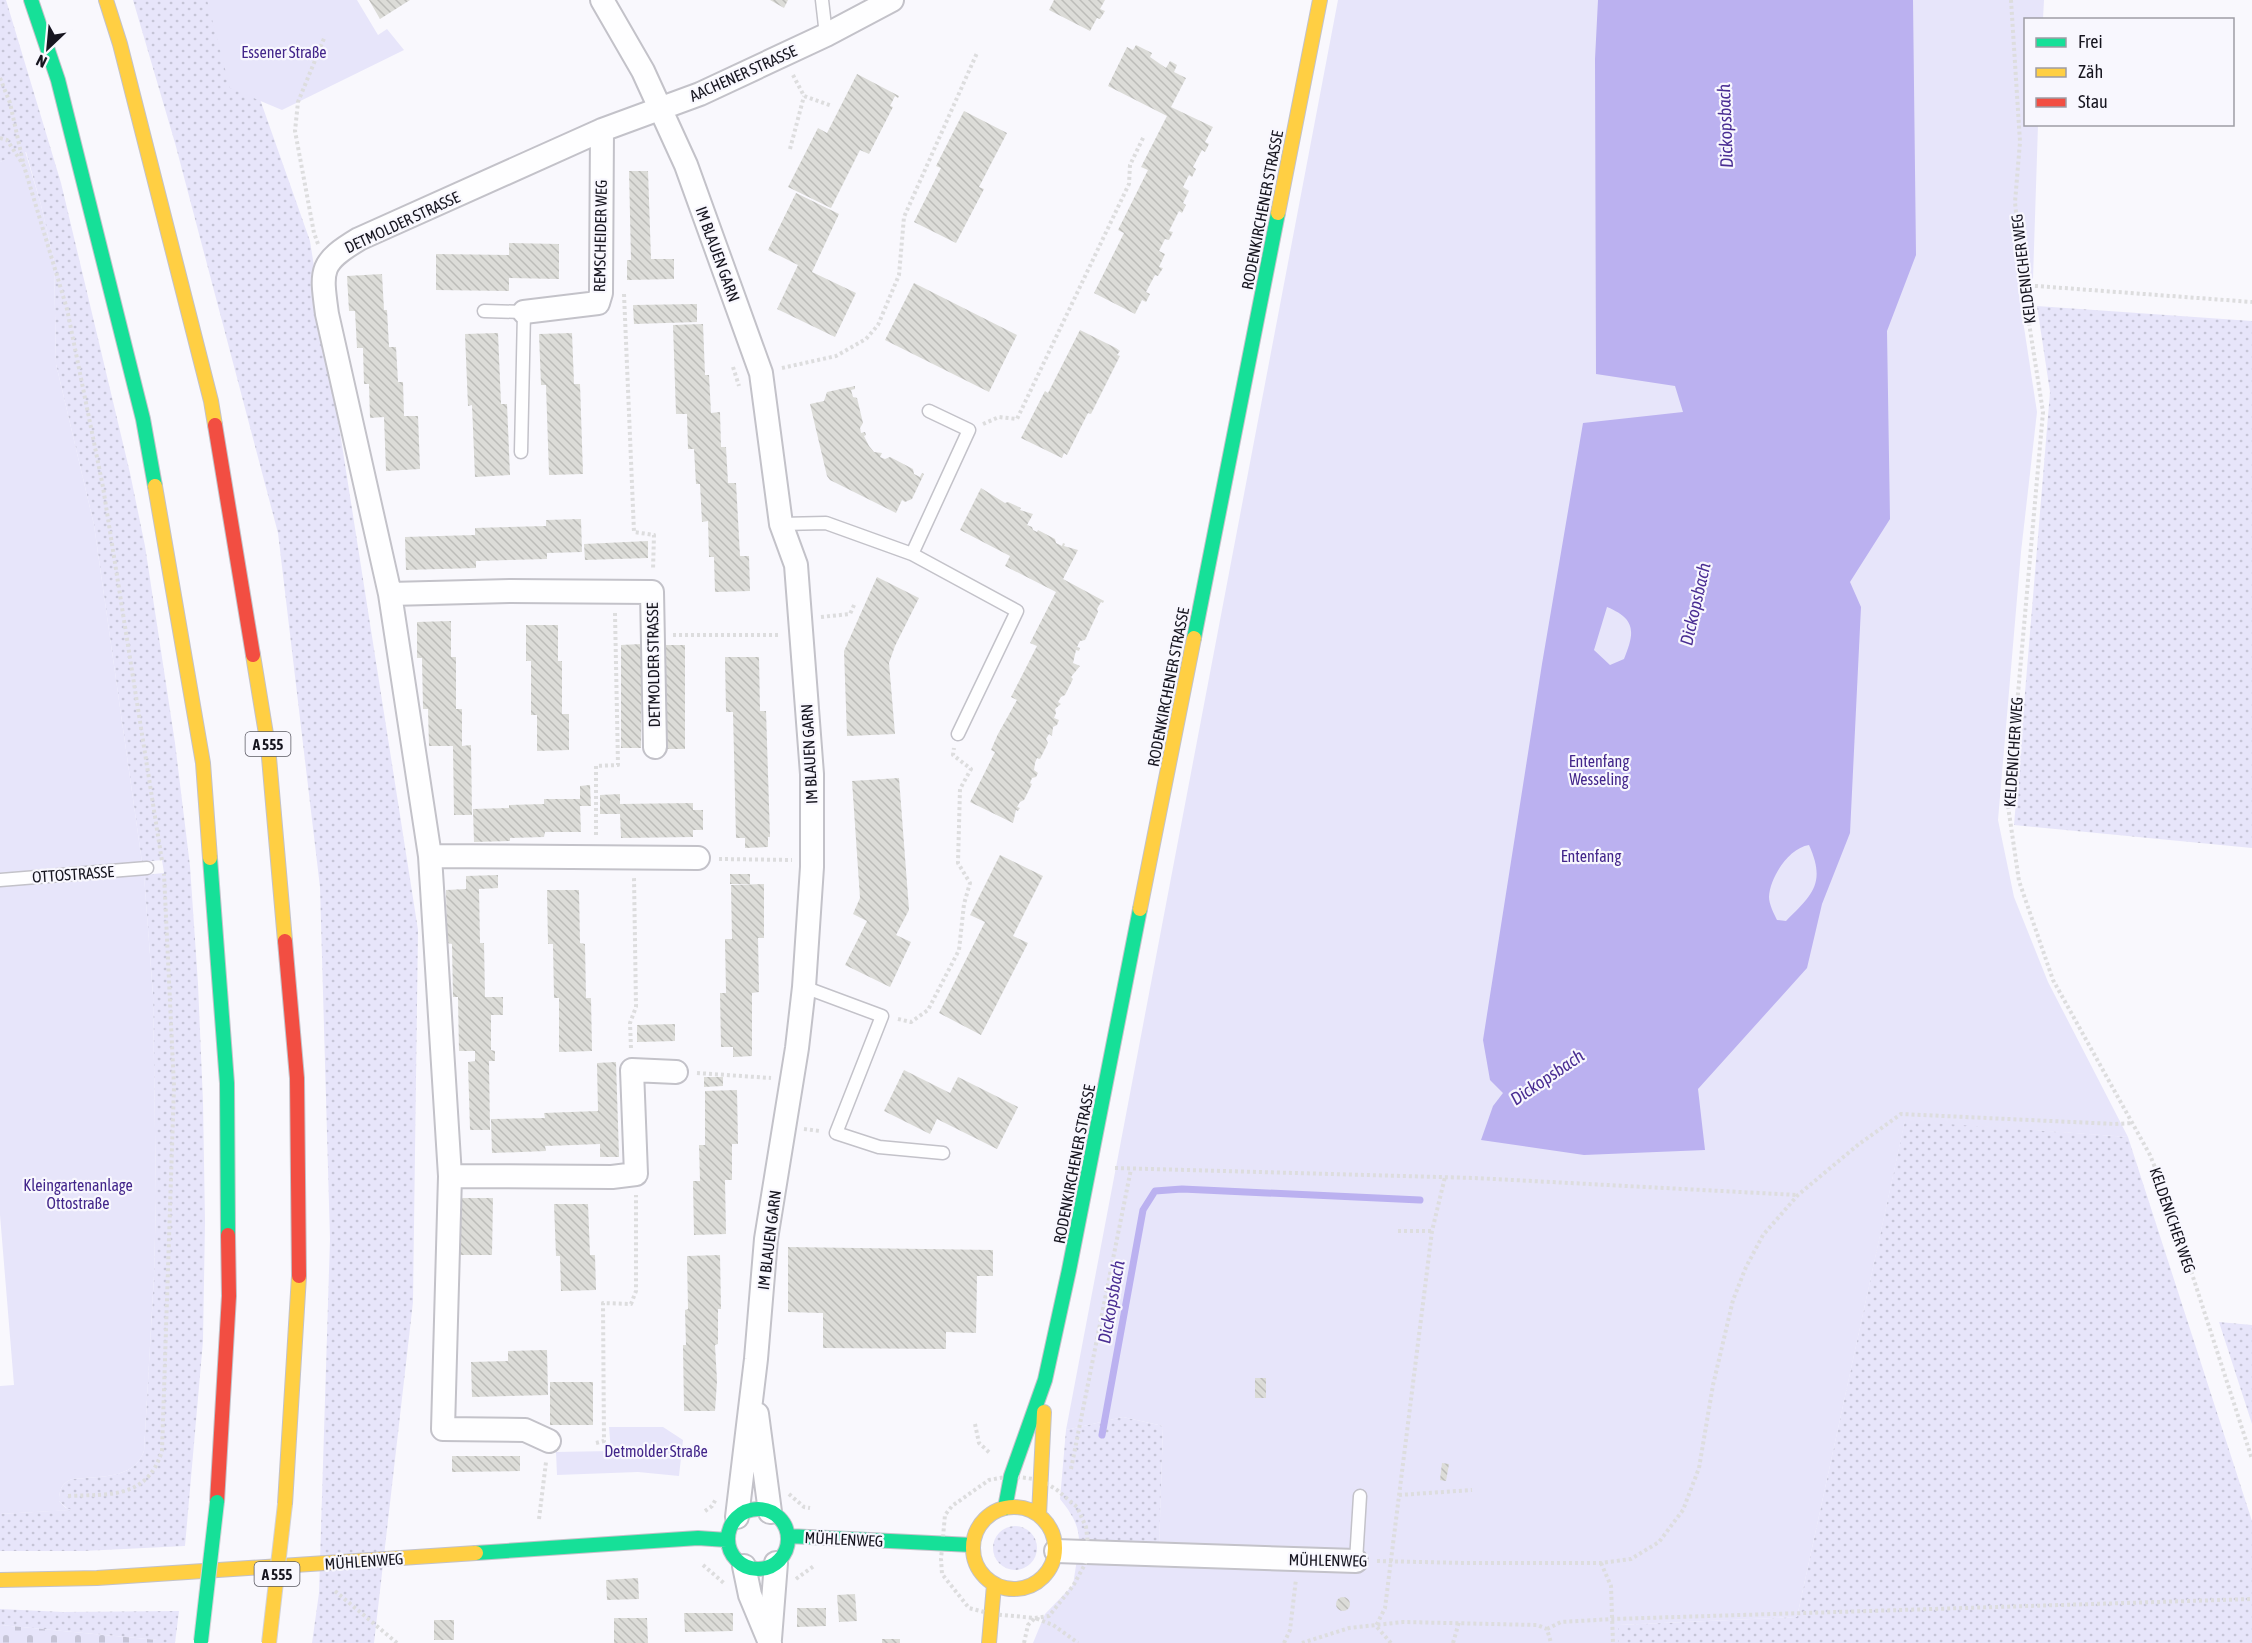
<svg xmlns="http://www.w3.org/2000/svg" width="2252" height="1643" font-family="'Asap Condensed',sans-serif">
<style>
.grass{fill:url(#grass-dots)}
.cemetery{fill:url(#cemetery-stones)}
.green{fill:#e7e5fa}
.water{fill:#bbb1f0;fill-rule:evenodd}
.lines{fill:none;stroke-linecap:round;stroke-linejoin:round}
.stream{stroke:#bbb1f0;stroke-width:7}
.building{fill:url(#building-back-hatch)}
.lane-casing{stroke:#c3c2c9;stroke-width:15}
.street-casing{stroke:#c3c2c9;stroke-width:26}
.fast-casing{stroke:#c3c2c9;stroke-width:16}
.slow-casing{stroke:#c3c2c9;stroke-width:16}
.jam-casing{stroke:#c3c2c9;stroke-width:16}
.path{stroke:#ddddde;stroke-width:4;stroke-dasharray:3 3;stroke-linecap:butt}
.lane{stroke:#fefeff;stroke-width:12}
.street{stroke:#fefeff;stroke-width:22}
.fast{stroke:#16e098;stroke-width:14}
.slow{stroke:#ffcf43;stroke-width:14}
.jam{stroke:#f24e42;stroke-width:14}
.fast-bridge-casing{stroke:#d3d2d6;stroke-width:16;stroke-linecap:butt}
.slow-bridge-casing{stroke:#d3d2d6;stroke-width:16;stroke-linecap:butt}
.fast-bridge{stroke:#16e098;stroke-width:14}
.slow-bridge{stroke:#ffcf43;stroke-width:14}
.labels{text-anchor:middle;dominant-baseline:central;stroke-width:4.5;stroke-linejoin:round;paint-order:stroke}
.shield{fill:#f8f7fe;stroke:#5a5962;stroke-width:1.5}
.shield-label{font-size:15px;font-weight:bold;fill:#16151f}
.park-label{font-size:16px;fill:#42258a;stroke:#f8f7fe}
.street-label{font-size:16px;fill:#16151f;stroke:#f8f7fe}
.water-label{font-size:18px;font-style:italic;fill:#4a2e93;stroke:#f8f7fe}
</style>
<defs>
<pattern id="grass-dots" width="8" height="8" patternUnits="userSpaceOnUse" patternTransform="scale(1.5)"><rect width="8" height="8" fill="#e7e5fa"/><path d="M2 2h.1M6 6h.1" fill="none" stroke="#c5c4d6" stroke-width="1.8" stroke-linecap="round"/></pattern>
<pattern id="cemetery-stones" width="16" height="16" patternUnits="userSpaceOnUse" patternTransform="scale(1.5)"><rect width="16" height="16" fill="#e7e5fa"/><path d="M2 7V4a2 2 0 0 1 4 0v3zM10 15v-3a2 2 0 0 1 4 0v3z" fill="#c5c4d6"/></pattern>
<pattern id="building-back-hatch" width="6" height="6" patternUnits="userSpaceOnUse" patternTransform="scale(1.5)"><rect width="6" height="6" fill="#dcdcd8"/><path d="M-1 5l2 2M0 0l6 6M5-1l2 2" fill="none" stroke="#bcbcb9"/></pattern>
</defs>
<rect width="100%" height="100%" fill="#f9f8fd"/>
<path class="grass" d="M0 0H6L61 183 130 473 145 546 175 743 190 866 198 984 203 1102 205 1222 203 1341 185 1546 83 1551H0V1514L69 1510 59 1501C59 1490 62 1482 73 1479 98 1476 134 1480 144 1451L154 1276 156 1197 153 995 144 875 164 873 162 860 142 862 94 525 56 364 54 261 41 205 26 152 0 162Z
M133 0H225L310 241 418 930 413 1302 374 1643H312L319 1593 330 1239 320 887 278 533 175 143Z
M2037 306 2252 321V848L2014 825 2050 392Z
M1905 1120 2128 1137 2252 1521V1643H1618V1625L1797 1617Z
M2219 1322 2252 1325V1424Z
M1123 1417 1163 1426 1159 1550 1079 1546C1080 1526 1072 1514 1060 1499L1066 1430Z
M993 1548a22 22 0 1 1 44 0a22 22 0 1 1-44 0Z
M0 1609 63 1612 179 1611 175 1643H157V1640L0 1625Z"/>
<path class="cemetery" d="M0 1625 157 1640V1643H0Z"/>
<path class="green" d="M207 0H357L378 35 387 29 404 50 282 110 230 88Z
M1338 0H2044L2043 19 2026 20V124L2038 125 2033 279 2018 288 2037 412 2021 552 1998 820 2014 897 2048 982 2128 1137 1905 1121 1797 1617 1618 1625V1643H1033L1045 1614 1073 1585 1079 1546 1159 1549 1163 1426 1123 1417 1066 1430Z
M25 151 41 205 54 261 56 364 94 525 142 862 0 873V162Z
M144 875 153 995 156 1197 154 1276 144 1451C134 1480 98 1476 73 1479 62 1482 59 1490 59 1501L66 1508 73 1510 0 1514V1386L14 1385 0 1215V886Z
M609 1427H663L683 1440 679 1476 638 1472 557 1475 556 1452 611 1451Z"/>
<path class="water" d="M1598 0H1913L1916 255 1887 331 1890 519 1850 582 1861 607 1850 833 1822 904 1807 968 1698 1089 1705 1150 1584 1155 1481 1140 1493 1106 1503 1093 1490 1080 1483 1040 1542 664 1583 423 1683 412 1675 386 1596 374 1595 59ZM1607 607C1636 619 1635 632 1624 659L1610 665 1594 650ZM1809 845C1826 883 1813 894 1786 921L1777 920C1774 914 1769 904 1769 897 1770 877 1789 848 1809 845Z"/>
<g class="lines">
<path class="stream" d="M1102 1435 1143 1210 1155 1191 1182 1189 1420 1200"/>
</g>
<path class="building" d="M369 0H410L380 19Z
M770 0H788L784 8Z
M1054 0H1105L1100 9 1105 11 1100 19 1097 18 1090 31 1049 10Z
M1136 45 1152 53 1150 57 1166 68 1170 61 1177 65 1174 72 1186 78 1171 107 1213 127 1205 142 1209 144 1205 152 1202 150 1193 167 1196 169 1192 177 1189 175 1183 187 1189 191 1183 203 1186 205 1182 213 1179 211 1169 231 1173 232 1169 240 1165 239 1159 251 1165 254 1159 267 1163 268 1158 276 1155 275 1146 292 1150 294 1146 302 1142 300 1135 314 1094 293 1124 233 1118 230 1148 170 1141 167 1167 116 1108 86 1127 47 1133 50Z
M857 74 899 96 898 98 895 96 890 106 893 107 869 154 860 150 831 208 788 187 818 128 827 133Z
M964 111 1007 133 979 187 984 189 956 243 914 222 941 168 936 166Z
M629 171H648L651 259H674V279L627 280V260H631Z
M796 193 839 214 812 272 856 293 835 337 777 309 798 265 768 250Z
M509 243 559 244V279L509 278V291L436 290V254L509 255Z
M382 274 384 310H387L389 347H396L398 382H403L404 416H418L420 469 386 471 384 417 370 418 369 384H364L363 348H357L355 311H349L347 276Z
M914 283 1017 335 989 392 885 340Z
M697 304V322L634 324 633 305Z
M703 324 705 375H709L711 413 720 412 721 447H726L728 483H736L740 556H749L750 591 715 592 714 557H709L708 521 702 522 700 484H696L694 449H688L687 414H676L673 325Z
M1080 330 1116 348 1120 351 1117 355 1120 356 1091 414 1088 413 1067 455 1064 453 1062 458 1021 438 1045 391 1048 393Z
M498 333 501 404H507L510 475 475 477 472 405 468 406 465 334Z
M572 333 574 384H580L583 474 549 475 546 385H541L539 334Z
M855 386V389L851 390 853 397 857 398 863 423 860 428 861 433 865 432 866 435 864 436 869 446 874 452 882 453 880 457 885 459 890 457 913 469 914 474 920 477 922 473 924 474 912 499 905 502 902 500 896 513 830 480 827 476 810 404 824 401 827 392Z
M981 488 1005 503 1008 502 1021 508 1020 510 1033 514 1027 525 1032 527 1033 530 1037 532 1038 530 1055 539 1056 543 1062 546 1063 543 1065 544 1064 546 1078 550 1063 579 1104 601 1103 603 1101 602 1097 609 1098 612 1085 640 1080 641 1077 647 1080 648 1079 651 1076 650 1073 663 1080 666 1071 677 1073 679 1065 695 1061 697 1058 702 1061 704 1055 709 1056 713 1054 718 1059 720 1057 725 1053 727 1052 736 1049 734 1046 739 1048 743 1040 759 1037 758 1035 763 1034 770 1038 773 1036 777 1032 778 1030 783 1032 784 1024 800 1020 802 1017 807 1020 808 1018 811 1016 810 1013 823 970 802 995 752 991 750 998 734 1017 700 1011 697 1037 646 1030 643 1056 592 1005 566 1010 556 960 530Z
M581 519 582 552 547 553V559L476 561V568L406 570 405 537 475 535V528L546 526V520Z
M648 541V558L585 560 584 544Z
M877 577 919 598 895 646 889 663 895 734 847 736 844 651Z
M451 621V657H456V709H462V746L471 745 472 815H454L453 746H429L428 709H423L422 658H417V622Z
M526 625H558V661H562V714H569V750L537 751V715H531V661H526Z
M641 644V748H621V645Z
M664 645H685V749H664Z
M725 657H759L760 711H766L770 837H768V847L745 848V838H736L733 712H726Z
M899 778 909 910 896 935 911 942 890 987 845 965 867 921 853 914 860 898 852 781Z
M590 785 591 806H580L581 832H545L544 837 510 838V841L474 842 473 809 509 808V805L544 804V799H580V786Z
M620 794V804L693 803V810H703V830H693V837L621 838 620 814H600V795Z
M1000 855 1043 876 1013 936 1028 943 981 1035 939 1013 985 922 970 915Z
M730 874H750V884H730Z
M498 875V888L479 889 480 943H484L485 997H503V1015H491V1050L495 1051V1061H489L490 1130H470L468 1062 475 1061V1051H459L458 997H453L452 944 447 943 446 890 466 889V876Z
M764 884V938H758L759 992 752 993V1056L733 1057V1047H721L720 993H726L725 939H732L731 885Z
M547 890H579L580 943 585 944 586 998H591L592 1051 559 1052V998H554L553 944H548Z
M675 1024V1041L637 1042V1025Z
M616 1062 619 1157H600V1144L545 1146 546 1151 492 1153 491 1119 545 1118 544 1113 598 1111 597 1063Z
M904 1070 950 1093 958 1077 1018 1107 997 1149 937 1119 930 1134 884 1111Z
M704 1077H723V1086L704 1087Z
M737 1090 738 1144H732V1180H725L726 1234 694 1235 693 1181H700L699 1145H705V1091Z
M460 1198H493L492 1255H459Z
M554 1204H588L590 1255H595L596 1290 561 1291 560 1256H556Z
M788 1247 993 1250V1276H977L976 1333 946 1332V1349L823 1348V1313L788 1312Z
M720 1255 721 1309H718V1344L715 1345 717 1381 715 1411H684L683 1345H686L685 1310 688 1309 687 1256Z
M547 1350 548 1395 472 1397 471 1362 508 1361V1351Z
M1255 1378H1266V1398H1255Z
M550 1382H593V1425H550Z
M452 1456H520V1471L452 1472Z
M1442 1463 1449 1464 1446 1481 1440 1480Z
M638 1578 639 1599 607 1600 606 1580Z
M855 1594 857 1621 839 1622 837 1595Z
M1336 1604a7 7 0 1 1 14 0a7 7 0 1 1-14 0Z
M797 1608H826V1626L797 1627Z
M684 1613H733V1631L685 1632Z
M614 1618H647L648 1643H614Z
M434 1620H454V1640H434Z
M882 1639H900V1643H882Z"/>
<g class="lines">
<defs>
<path id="lane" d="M822 0 826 35
M484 311 524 312 521 452
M781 524 826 523 912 554 1017 611 958 734
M912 554 969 430 929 411
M0 880 147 868
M804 987 882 1016 836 1133 879 1147 943 1153
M1356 1561 1360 1496"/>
<path id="street" d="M602 0 643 71 686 165 761 373 781 524 796 565 812 774V867L804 987 797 1048 766 1239 756 1359 737 1517
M524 312 598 303 601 293 602 130
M390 594 510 591 652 592 655 747
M430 856 698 858
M450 1176 612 1177 636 1174 632 1070 676 1072
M757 1414 770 1512
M549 1441 525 1430 443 1429 450 1176 430 856 390 594 327 314C321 270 319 263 359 239L602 130 700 94 826 35 892 0
M1056 1551 1356 1561
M744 1566 750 1595 770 1643
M770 1639 776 1563"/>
<path id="fast" d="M31 0 58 80 143 419 155 486
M1194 638 1278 213
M210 858 227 1083 228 1235
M1005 1508 1011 1476 1045 1380 1069 1270 1140 909
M728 1539a30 30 0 1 1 60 0a30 30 0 1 1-60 0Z
M788 1536 972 1545
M476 1553 698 1538 727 1540"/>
<path id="slow" d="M106 0 120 44 211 401 215 425
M1278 213 1320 0
M155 486 203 763 210 858
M253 655 268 746 285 941
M1140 909 1194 638
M285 1504 299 1276
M973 1548a41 41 0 1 1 82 0a41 41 0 1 1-82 0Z
M1039 1515 1044 1412
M0 1580 97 1578 476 1553
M989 1643 994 1585"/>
<path id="jam" d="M215 425 253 655
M285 941 297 1078 299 1276
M217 1502 229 1296 228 1235"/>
</defs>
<use href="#lane" class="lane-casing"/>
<use href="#street" class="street-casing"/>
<use href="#fast" class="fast-casing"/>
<use href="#slow" class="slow-casing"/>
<use href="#jam" class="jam-casing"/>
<path class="path" d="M2011 0 2020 142 2015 202 2023 285 2043 412 2008 806 2019 881 2053 980 2150 1155 2169 1203 2252 1459
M793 75 804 96 832 106
M0 78 10 103 23 162
M0 138 7 140 24 166 67 309 103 487 162 861
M790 149 804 96
M318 244 314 233 295 131 298 102 325 36
M2023 285 2252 302
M624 294 634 532 654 535 653 570
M733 367 739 386
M782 368 836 356 866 339 878 325 899 275 904 217 977 53
M983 424 999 417 1017 419 1129 184 1130 165 1144 136
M821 617 850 614 855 603
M673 635H779
M596 835V766L618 765 615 613
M719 859 792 860
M898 1019 911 1022 928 1010 959 950 964 904 970 883 958 863 960 789 971 769 953 755 954 748
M631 1048 630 1023 636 1007 634 877
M697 1073 771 1078
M804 1129 820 1131
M1115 1168 1475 1178 1797 1195
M1398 1231H1432
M975 1424 979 1443 991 1454
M596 1443 604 1441 603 1303 631 1304 636 1291V1195
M1071 1469 1131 1169
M1011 1476 1041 1480 1057 1490 1077 1507 1086 1527 1089 1553 1084 1566 1073 1586 1049 1616 1035 1618 992 1614 969 1608 942 1574 941 1559 945 1515 952 1506 989 1480Z
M789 1494 804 1507 810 1508
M1399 1495 1472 1490
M68 1496C110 1494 147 1499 162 1451L174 1087 164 874
M705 1511 712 1506 716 1499
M539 1519 546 1462
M1377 1561 1464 1563H1601L1631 1559 1659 1542 1683 1510 1699 1468 1713 1385 1733 1300 1746 1267 1763 1235 1798 1195 1859 1144 1901 1114 2115 1124 2133 1123
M1601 1563 1611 1586 1613 1643
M703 1565 725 1584
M796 1579 814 1566
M335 1591 397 1643
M1547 1629 1561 1622 1613 1619 2252 1599
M1024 1643 1028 1625 1035 1618 1053 1625 1078 1643
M1284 1643 1290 1630 1296 1579
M1302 1643 1349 1628 1403 1622 1537 1625 1547 1629 1551 1643
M1391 1643 1376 1626 1385 1608 1432 1231 1445 1177
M1453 1643 1459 1622"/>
<use href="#lane" class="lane"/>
<use href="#street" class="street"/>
<use href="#fast" class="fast"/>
<use href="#slow" class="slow"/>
<use href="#jam" class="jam"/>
<defs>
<path id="fast-bridge" d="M201 1641 217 1502"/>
<path id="slow-bridge" d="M269 1643 285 1504"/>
</defs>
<use href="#fast-bridge" class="fast-bridge-casing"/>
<use href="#slow-bridge" class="slow-bridge-casing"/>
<use href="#fast-bridge" class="fast-bridge"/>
<use href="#slow-bridge" class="slow-bridge"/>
</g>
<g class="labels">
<g class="shield">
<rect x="245.5" y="732" width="45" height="24" rx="4.5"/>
<rect x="254.5" y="1562" width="45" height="24" rx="4.5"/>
</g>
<g class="shield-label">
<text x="268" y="744">A 555</text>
<text x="277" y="1574">A 555</text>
</g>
<g class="park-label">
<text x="284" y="52">Essener Straße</text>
<text x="1599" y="761">Entenfang<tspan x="1599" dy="18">Wesseling</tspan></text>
<text x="1591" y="856">Entenfang</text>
<text x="78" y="1185">Kleingartenanlage<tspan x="78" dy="18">Ottostraße</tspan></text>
<text x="656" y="1451">Detmolder Straße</text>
</g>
<g class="street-label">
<text transform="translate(743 73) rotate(-24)">AACHENER STRASSE</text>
<text transform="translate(1262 210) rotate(-79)">RODENKIRCHENER STRASSE</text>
<text transform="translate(402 222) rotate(-25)">DETMOLDER STRASSE</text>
<text transform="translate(600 236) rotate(-89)">REMSCHEIDER WEG</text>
<text transform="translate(718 254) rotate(70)">IM BLAUEN GARN</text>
<text transform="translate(2023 269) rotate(-97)">KELDENICHER WEG</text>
<text transform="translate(653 665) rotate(-91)">DETMOLDER STRASSE</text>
<text transform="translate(1168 687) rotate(-79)">RODENKIRCHENER STRASSE</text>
<text transform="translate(2013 752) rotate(-86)">KELDENICHER WEG</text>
<text transform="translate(809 754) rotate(-93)">IM BLAUEN GARN</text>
<text transform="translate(73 874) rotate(-4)">OTTOSTRASSE</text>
<text transform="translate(1074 1164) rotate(-79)">RODENKIRCHENER STRASSE</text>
<text transform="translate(2173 1220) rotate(71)">KELDENICHER WEG</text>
<text transform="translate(769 1240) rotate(-83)">IM BLAUEN GARN</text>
<text transform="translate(844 1539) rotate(3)">MÜHLENWEG</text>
<text transform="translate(1328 1560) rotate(1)">MÜHLENWEG</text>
<text transform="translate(364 1561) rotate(-4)">MÜHLENWEG</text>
</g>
<g class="water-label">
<text transform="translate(1725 126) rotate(-92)">Dickopsbach</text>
<text transform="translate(1695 604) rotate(-77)">Dickopsbach</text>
<text transform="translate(1547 1077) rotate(-34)">Dickopsbach</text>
<text transform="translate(1111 1302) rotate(-80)">Dickopsbach</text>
</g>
</g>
<rect x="2024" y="18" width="210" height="108" fill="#f8f7fe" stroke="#9e9da5" stroke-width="1.5"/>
<rect x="2036" y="38" width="30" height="9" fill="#16e098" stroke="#9e9da5" stroke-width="1.5"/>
<text x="2078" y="48" font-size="18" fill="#16151f">Frei</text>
<rect x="2036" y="68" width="30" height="9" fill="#ffcf43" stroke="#9e9da5" stroke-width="1.5"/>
<text x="2078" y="78" font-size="18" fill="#16151f">Zäh</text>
<rect x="2036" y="98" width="30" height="9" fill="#f24e42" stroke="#9e9da5" stroke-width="1.5"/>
<text x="2078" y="108" font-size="18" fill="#16151f">Stau</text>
<g transform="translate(48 48) rotate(206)" stroke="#f8f7fe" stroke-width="4.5" paint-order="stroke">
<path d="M0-4.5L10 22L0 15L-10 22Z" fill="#16151f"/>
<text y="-9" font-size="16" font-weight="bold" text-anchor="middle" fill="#16151f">N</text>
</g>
</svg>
